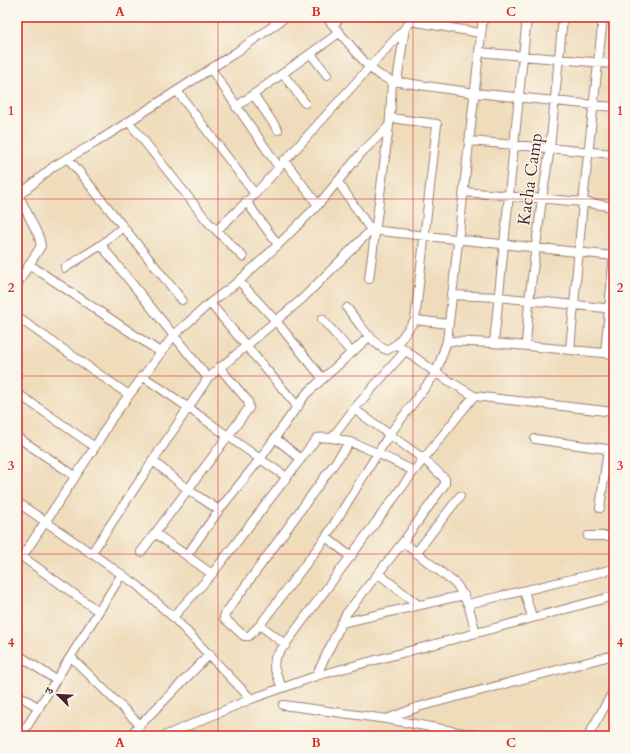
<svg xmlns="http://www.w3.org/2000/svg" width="631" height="753" font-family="Cardo,'Noto Serif Devanagari',serif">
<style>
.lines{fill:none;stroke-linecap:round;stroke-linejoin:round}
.service-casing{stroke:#9c7e73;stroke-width:6}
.minor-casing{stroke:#9c7e73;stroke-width:10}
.service{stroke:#fff;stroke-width:4}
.minor{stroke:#fff;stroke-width:8}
.grid{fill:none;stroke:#d62828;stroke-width:1;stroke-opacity:0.55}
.labels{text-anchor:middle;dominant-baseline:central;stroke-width:3;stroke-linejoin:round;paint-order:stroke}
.street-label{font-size:17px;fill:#4a1f2b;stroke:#fbf7ec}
.neatline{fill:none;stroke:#d62828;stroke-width:1.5}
.grid-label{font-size:13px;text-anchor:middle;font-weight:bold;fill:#d62828}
</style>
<rect width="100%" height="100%" fill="#fbf7ec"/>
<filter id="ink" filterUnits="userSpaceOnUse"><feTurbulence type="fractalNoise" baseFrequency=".025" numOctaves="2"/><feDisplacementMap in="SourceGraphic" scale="8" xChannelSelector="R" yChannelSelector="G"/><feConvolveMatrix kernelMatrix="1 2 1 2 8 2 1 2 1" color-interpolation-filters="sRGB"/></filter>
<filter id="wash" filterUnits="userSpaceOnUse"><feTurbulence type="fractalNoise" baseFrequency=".012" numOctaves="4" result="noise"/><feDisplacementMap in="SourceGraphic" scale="16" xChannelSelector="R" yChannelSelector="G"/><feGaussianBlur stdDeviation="0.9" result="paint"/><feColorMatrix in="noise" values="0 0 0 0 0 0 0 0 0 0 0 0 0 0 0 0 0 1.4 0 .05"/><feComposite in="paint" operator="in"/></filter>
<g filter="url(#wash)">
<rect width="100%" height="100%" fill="#efdcbb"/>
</g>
<g filter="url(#ink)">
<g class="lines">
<defs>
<path id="service" d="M269 17 275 25"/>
<path id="minor" d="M326 17 368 66 379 75 392 81 475 93 614 107
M411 21 480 33
M333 25 341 17
M447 27 448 17
M479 52 614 64
M311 54 327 75
M211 69 278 166
M283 74 305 103
M397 81 405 28
M177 91 255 194
M253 94 278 130
M236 107 339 33
M129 122 208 222 243 257
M470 141 614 154
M68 158 182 300
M284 160 318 205
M338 182 371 230
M464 192 583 202 614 207
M17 197 54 166 95 143 161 101 235 53 286 17
M246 201 278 245
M123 227 101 245 208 378
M217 230 255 194 415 17
M30 265 160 352
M65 268 101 245
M369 279 390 118 392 81
M239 281 276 321 323 379
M17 284 41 246 39 237 19 196
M451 295 499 297 614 309
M210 303 298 407
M347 308C356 319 373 346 387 350L397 344 415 320 437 124 390 118
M17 317 129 395
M322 319 352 353
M415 320 449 324
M447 341 494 343 614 354
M494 343 527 17
M397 344 436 373 474 396 614 412
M526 345 529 301 542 199 550 148 563 17
M570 350 583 202 603 17
M605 353 614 253
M142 376C191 408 238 445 287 477
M17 393 95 447
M17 437 75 476
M275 438 301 459
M332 438 354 409 406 350
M535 439 614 450
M350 442 225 614 224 618 244 636H249L260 625 326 537 389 435 436 373 447 341 483 17
M152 460 187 489 219 510
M17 502 137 585 173 617 251 699
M600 508 608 449
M155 533 212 574
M588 536H614
M326 537 351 557
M403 542 457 585 468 604 476 633
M141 552 249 408 248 401 219 367
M17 553 98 611
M416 553 460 496
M91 554 208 378 302 299 371 230 614 256
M187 555 219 510 260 459 306 394 370 336
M22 557 95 447 112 418 174 335 210 303 239 281 278 245 318 205 363 151 388 127
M379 574 418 605
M524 591 532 617
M468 604 614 569
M173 617 212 574 317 438C344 433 390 460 414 471
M341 623 464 595
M260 625 286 645
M17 654 56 680
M71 657 140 725
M316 676 346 614 403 542 445 484V479L425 460 354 409
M282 688 274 667 275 658 414 471 474 396
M17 694 39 708
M283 705 387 719 480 736
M387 719 418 707 614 655
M21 736 122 574
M129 736 210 654
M164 736 251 699 316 676 614 596
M588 736 614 690"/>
</defs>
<use href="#service" class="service-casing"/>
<use href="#minor" class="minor-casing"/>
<use href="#service" class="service"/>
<use href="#minor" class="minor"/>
</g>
</g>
<path class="grid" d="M218 17V736M413 17V736M17 199H614M17 376H614M17 554H614"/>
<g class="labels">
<g class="street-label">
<text transform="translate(530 179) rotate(-82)">Kacha Camp</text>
</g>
</g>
<rect width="631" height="753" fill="none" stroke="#fbf7ec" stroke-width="44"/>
<g transform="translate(58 695) rotate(294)" stroke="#fbf7ec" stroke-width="3" paint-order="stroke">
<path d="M0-3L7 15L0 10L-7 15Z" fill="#4a1f2b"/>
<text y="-6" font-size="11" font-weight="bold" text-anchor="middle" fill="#4a1f2b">उ</text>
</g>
<rect x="22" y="22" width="587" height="709" class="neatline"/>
<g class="grid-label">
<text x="120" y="16">A</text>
<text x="316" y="16">B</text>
<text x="511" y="16">C</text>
<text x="11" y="115">1</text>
<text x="620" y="115">1</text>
<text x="11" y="292">2</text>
<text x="620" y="292">2</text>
<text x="11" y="470">3</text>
<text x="620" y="470">3</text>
<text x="11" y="647">4</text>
<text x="620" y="647">4</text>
<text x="120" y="747">A</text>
<text x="316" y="747">B</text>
<text x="511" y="747">C</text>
</g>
</svg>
